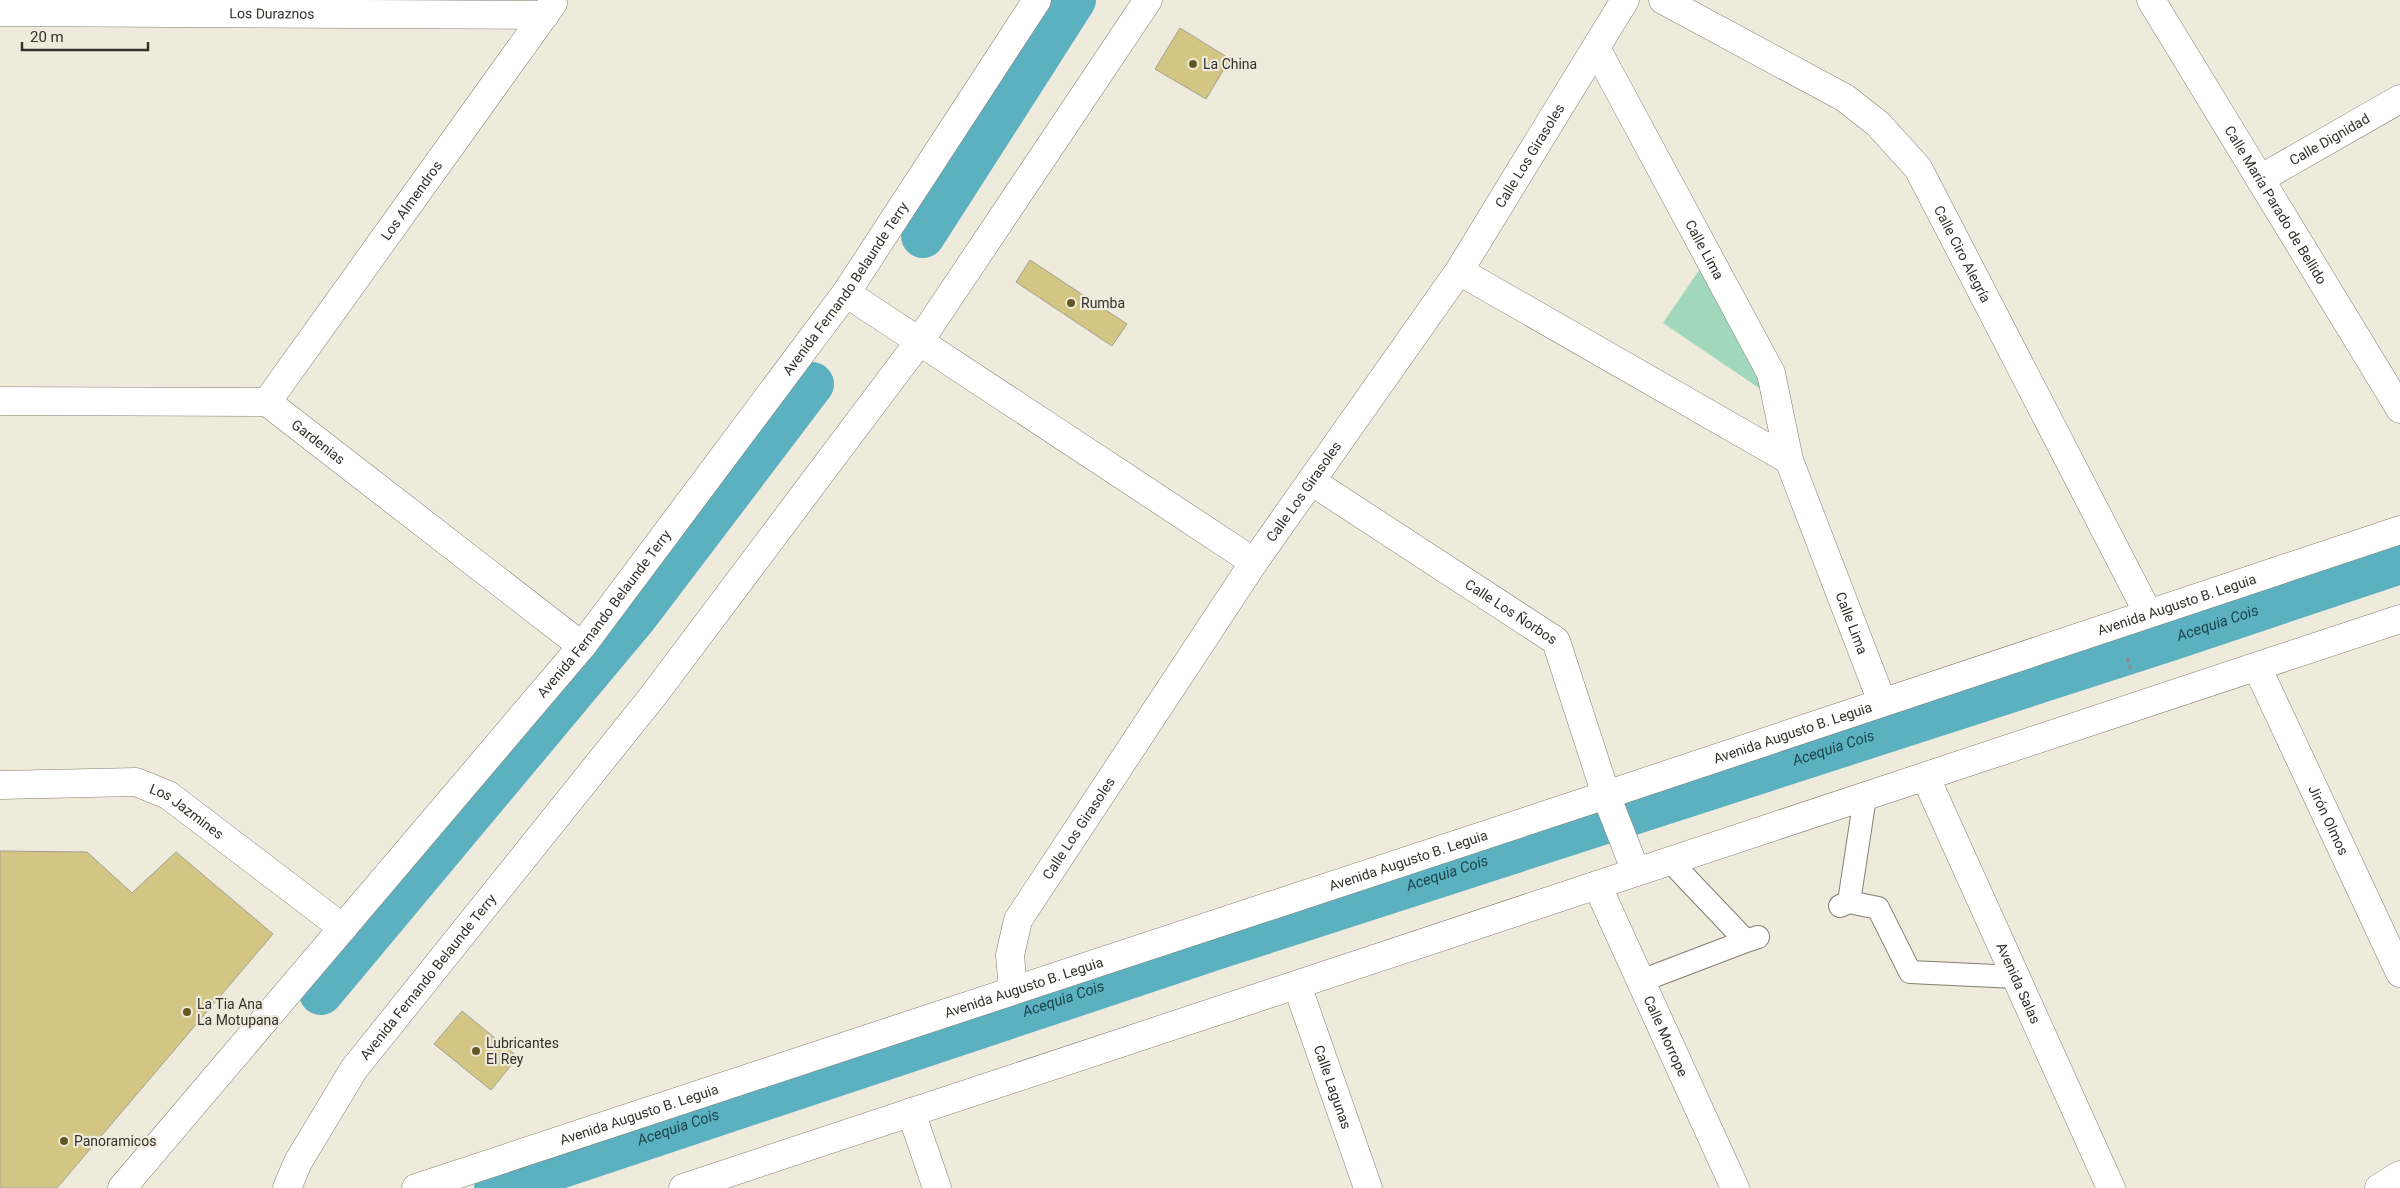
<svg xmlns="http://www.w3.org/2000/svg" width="2400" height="1188" font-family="Roboto,sans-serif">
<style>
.green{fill:#a1d7bb}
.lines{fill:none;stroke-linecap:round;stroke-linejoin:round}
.canal{stroke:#5cb1c1;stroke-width:44}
.building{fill:#d3c584;stroke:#a3a092}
.service-casing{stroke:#827f71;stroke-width:24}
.minor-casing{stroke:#827f71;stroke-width:29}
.tertiary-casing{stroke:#827f71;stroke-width:29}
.secondary-casing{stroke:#827f71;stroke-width:29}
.primary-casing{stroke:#827f71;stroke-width:29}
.path{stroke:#8d8b81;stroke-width:3;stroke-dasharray:4 4;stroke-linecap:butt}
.service{stroke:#fff;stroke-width:22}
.minor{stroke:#fff;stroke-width:28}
.tertiary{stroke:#fff;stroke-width:28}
.secondary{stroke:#fff;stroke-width:28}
.primary{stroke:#fff;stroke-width:28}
.poi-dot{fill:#645723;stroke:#efebdc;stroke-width:2}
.labels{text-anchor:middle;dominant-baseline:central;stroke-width:4.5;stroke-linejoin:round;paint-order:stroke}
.street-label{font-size:14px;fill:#32312b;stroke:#efebdc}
.poi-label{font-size:14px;fill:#32312b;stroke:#efebdc;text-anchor:start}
.water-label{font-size:15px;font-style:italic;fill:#1c444b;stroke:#efebdc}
</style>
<rect width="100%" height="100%" fill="#efebdc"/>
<path class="green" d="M1704 263 1765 392 1663 323Z"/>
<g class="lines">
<g class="canal">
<path d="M923 236 1074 0"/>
<path d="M321 993 636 616 812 384"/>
<path id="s1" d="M496 1188 1225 945 2173 638 2400 562"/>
</g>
</g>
<path class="building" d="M1180 28 1230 59 1206 99 1155 69Z
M1030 260 1127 324 1112 346 1016 282Z
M0 851 87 852 132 893 176 852 273 934 57 1188H0Z
M462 1011 518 1057 491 1090 434 1044Z"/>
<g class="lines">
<defs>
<path id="service" d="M1670 861 1746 941 1758 937
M1849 902 1878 908 1910 972 2016 977
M1840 906 1849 902 1865 797
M1641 981 1746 941"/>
<g id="minor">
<path id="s2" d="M1663 0 1845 98 1878 124 1918 168 2148 613"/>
<path id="s3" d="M2151 0 2400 409"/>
<path id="s4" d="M0 12 545 15"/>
<path id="s5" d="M1596 48 1771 373 1789 460"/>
<path id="s6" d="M2260 179 2400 99"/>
<path id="s7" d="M1459 271 1789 460 1882 702"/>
<path d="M846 293 1254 562"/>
<path id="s8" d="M0 401 267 402 582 646"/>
<path id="s9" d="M267 402 553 3"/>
<path id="s10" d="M1311 481 1556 641 1606 795 1636 872"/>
<path id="s11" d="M2257 667 2400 973"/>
<path id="s12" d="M0 785 136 782 168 795 343 928"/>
<path id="s13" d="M1597 885 1735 1188"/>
<path id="s14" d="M1297 985 1368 1188"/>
<path id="s15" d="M1013 990 1010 955 1018 920 1254 562 1459 271 1625 0"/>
<path d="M911 1112 937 1188"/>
<path d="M2379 1188 2400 1175"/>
</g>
<g id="tertiary">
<path id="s16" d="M1926 778 2111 1188"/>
</g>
<g id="secondary">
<path id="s17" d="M122 1188 582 646 846 293 1037 0"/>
<path id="s18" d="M287 1188 298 1162 354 1069 653 696 919 342 1148 0"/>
</g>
<g id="primary">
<path id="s19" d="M416 1188 1606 795 2400 530"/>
<path d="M683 1188 2400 619"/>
</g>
</defs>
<use href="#service" class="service-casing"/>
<use href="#minor" class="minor-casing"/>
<use href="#tertiary" class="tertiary-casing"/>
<use href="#secondary" class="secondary-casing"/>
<use href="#primary" class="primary-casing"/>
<path class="path" d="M2127 658 2131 671"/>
<use href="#service" class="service"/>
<use href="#minor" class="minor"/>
<use href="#tertiary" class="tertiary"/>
<use href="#secondary" class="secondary"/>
<use href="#primary" class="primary"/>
</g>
<g class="poi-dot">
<circle cx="1193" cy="64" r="5"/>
<circle cx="1071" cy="303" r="5"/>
<circle cx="187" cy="1012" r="5"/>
<circle cx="476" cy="1051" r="5"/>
<circle cx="64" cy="1141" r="5"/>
</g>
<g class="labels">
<g class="street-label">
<text stroke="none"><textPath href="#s4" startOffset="272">Los Duraznos</textPath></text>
<text stroke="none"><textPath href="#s6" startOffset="80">Calle Dignidad</textPath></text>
<text stroke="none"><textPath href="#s15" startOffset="991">Calle Los Girasoles</textPath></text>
<text stroke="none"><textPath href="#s9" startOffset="248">Los Almendros</textPath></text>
<text stroke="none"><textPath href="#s3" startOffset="240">Calle María Parado de Bellido</textPath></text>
<text stroke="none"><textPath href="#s5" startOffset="229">Calle Lima</textPath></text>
<text stroke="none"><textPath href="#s2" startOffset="405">Calle Ciro Alegría</textPath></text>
<text stroke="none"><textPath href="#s17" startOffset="1155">Avenida Fernando Belaunde Terry</textPath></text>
<text stroke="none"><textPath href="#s8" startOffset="332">Gardenias</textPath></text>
<text stroke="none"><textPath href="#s15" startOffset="586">Calle Los Girasoles</textPath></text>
<text stroke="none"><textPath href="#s19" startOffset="1855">Avenida Augusto B. Leguia</textPath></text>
<text stroke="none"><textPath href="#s17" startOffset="750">Avenida Fernando Belaunde Terry</textPath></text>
<text stroke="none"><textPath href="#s10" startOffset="239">Calle Los Ñorbos</textPath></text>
<text stroke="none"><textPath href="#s7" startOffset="555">Calle Lima</textPath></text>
<text stroke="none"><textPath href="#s19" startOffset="1450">Avenida Augusto B. Leguia</textPath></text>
<text stroke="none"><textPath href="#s12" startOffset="195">Los Jazmines</textPath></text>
<text stroke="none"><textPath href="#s11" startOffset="169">Jirón Olmos</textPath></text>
<text stroke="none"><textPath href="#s15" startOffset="181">Calle Los Girasoles</textPath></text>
<text stroke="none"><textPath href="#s19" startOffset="1045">Avenida Augusto B. Leguia</textPath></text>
<text stroke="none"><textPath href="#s18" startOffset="255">Avenida Fernando Belaunde Terry</textPath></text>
<text stroke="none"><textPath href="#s16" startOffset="225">Avenida Salas</textPath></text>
<text stroke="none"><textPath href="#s19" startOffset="640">Avenida Augusto B. Leguia</textPath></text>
<text stroke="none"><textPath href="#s13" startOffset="166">Calle Morrope</textPath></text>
<text stroke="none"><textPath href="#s14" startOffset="108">Calle Lagunas</textPath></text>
<text stroke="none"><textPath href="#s19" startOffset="235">Avenida Augusto B. Leguia</textPath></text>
</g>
<g class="poi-label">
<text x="1203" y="64">La China</text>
<text x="1081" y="303">Rumba</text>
<text x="197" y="1004">La Tia Ana<tspan x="197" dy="16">La Motupana</tspan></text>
<text x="486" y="1043">Lubricantes<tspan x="486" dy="16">El Rey</tspan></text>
<text x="74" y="1141">Panoramicos</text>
</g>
<g class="water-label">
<text stroke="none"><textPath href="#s1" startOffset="1812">Acequia Cois</textPath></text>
<text stroke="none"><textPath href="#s1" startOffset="1408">Acequia Cois</textPath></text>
<text stroke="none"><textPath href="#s1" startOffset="1002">Acequia Cois</textPath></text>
<text stroke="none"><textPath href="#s1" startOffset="598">Acequia Cois</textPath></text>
<text stroke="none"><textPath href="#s1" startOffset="192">Acequia Cois</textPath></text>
</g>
</g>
<path d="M22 42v8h126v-8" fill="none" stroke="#32312b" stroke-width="2.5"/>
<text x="30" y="42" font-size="15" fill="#32312b" stroke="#efebdc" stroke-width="4" paint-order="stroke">20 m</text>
</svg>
